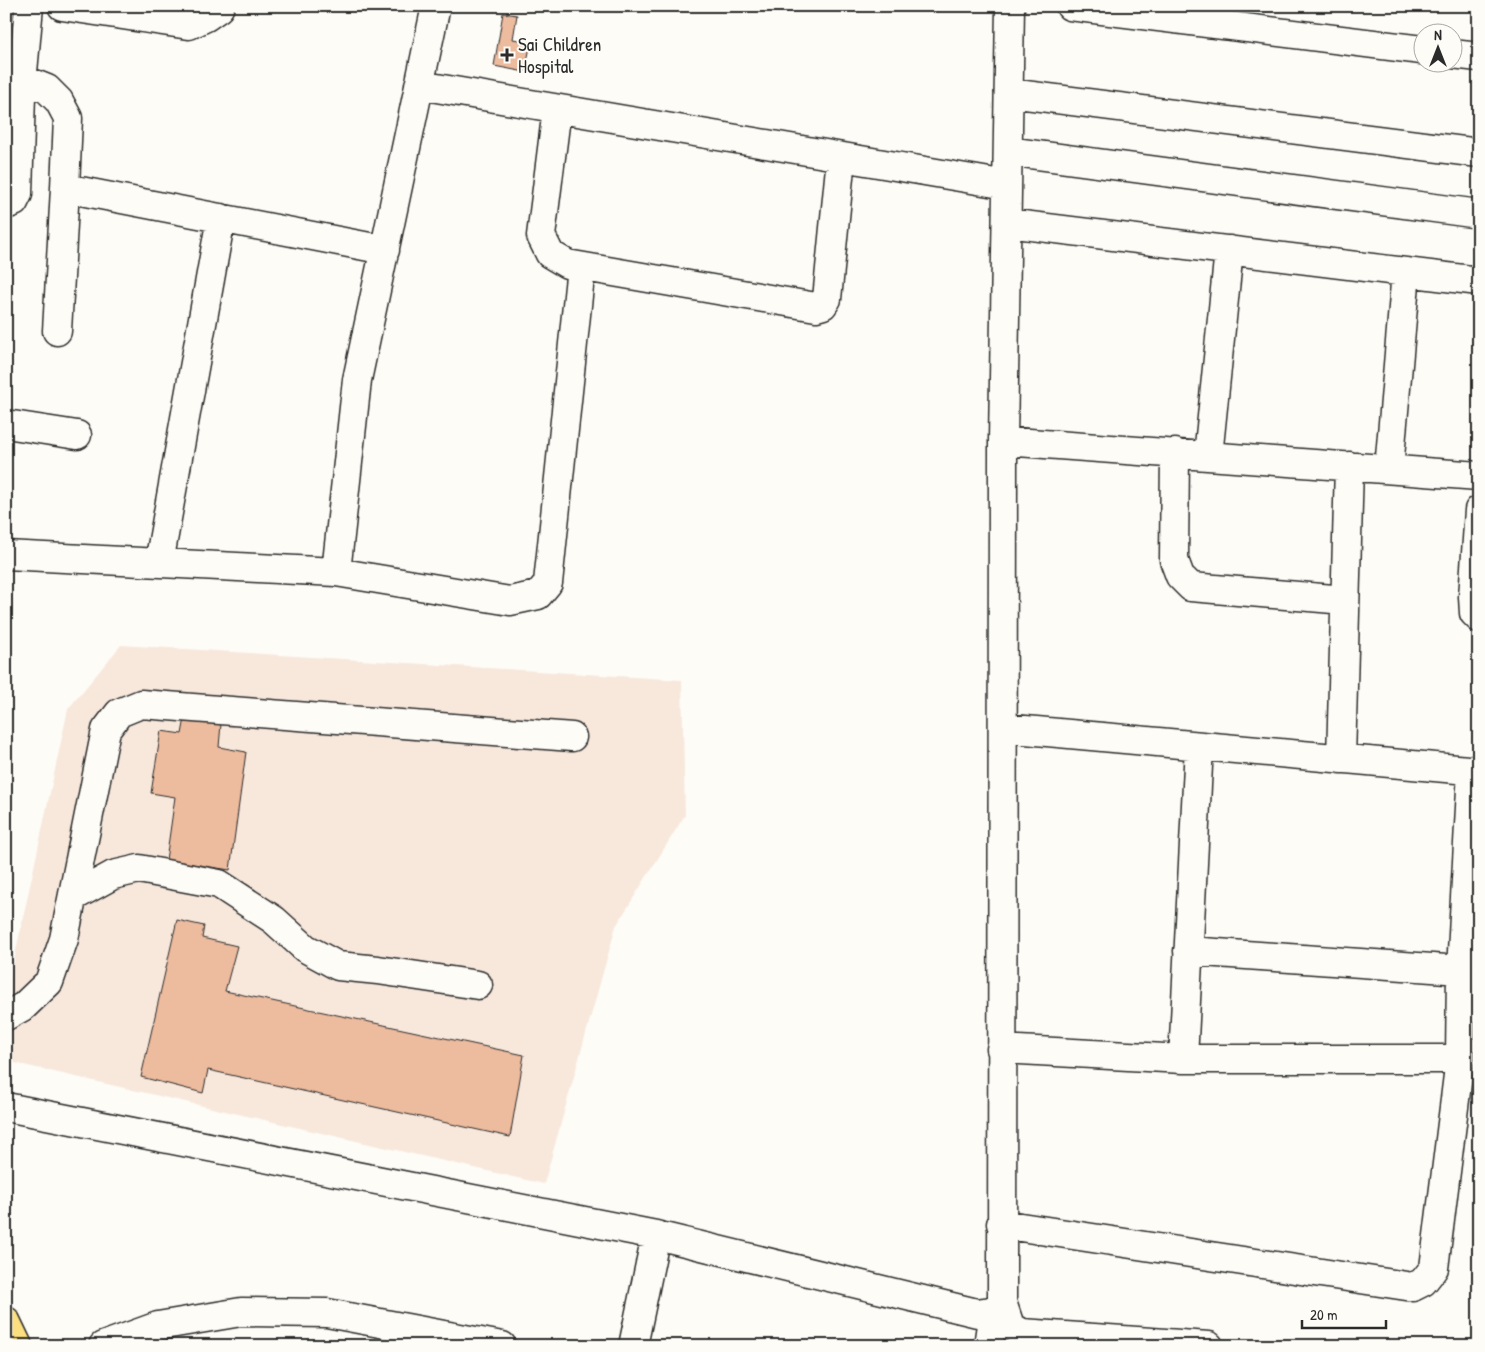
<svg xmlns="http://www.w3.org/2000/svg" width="1485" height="1352" font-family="'Patrick Hand',sans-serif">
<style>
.built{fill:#f8e8dc}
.building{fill:#edbb9e;stroke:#2b2b2b}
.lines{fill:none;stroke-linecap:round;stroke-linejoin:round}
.minor-casing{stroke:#2b2b2b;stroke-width:31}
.highway-casing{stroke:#2b2b2b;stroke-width:31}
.minor{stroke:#fdfcf7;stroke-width:28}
.highway{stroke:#fce080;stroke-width:28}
.poi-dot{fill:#2b2b2b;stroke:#fdfcf7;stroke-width:2}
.labels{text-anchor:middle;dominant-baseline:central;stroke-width:4;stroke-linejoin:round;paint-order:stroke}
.poi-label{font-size:19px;fill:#2b2b2b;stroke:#fdfcf7;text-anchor:start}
</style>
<rect width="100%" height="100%" fill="#fdfcf7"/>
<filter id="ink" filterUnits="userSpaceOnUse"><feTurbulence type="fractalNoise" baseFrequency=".02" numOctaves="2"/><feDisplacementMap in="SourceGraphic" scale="10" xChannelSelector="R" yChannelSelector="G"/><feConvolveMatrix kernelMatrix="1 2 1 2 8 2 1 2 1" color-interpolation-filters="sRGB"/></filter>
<g filter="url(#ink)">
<path class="built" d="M121 645 682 680 685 815 616 926 544 1184 6 1061V997L68 709Z"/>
<path class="building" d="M503 13 517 15 513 39 531 42 525 72 494 66Z
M185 718 221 724 219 747 246 752 230 870 166 860 175 797 151 793 161 731 182 734Z
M177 920 204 926 202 938 237 946 225 991 524 1055 510 1137 208 1070 203 1093 141 1077Z"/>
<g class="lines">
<defs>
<path id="minor" d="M62 6 189 25 206 17 219 8 220 6
M1070 6 1422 50
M1452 54 1479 57
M22 79 47 89 59 101 68 118 65 188
M419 85 1007 185
M1009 93 1479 153
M557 109 541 236 550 254 567 264 816 307 823 305 827 299 841 157
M1008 151 1479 214
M6 205 14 202 18 194 21 94 29 6
M1007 223 1479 281
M57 331 65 188 385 250
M6 424 77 435
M1003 441 1479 476
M1175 453 1174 560 1180 576 1191 587 1345 600
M1208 456 1229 250
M1389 469 1406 272
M1479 510 1473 597 1474 613 1479 618
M6 555 336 572 510 601 538 595 548 583 581 267
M159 563 221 218
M336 572 357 380 436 6
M1003 728 1479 771
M1341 759 1349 466
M73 897 113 875 139 869 219 884 274 920 305 948 338 966 378 970 478 985
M1188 951 1461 970
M6 1016 24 1006 49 982 64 939 106 730 119 713 141 704 572 737
M1001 1049 1183 1059H1460L1461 970 1472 771
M1183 1059 1199 746
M6 1107 656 1235 977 1313 993 1311 1002 1302 1003 441 1010 6
M1001 1224 1413 1287 1423 1282 1434 1268 1460 1059
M1002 1302 1010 1326 1022 1333 1209 1346
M103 1346 158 1326 241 1312 327 1313 502 1346
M633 1346 656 1235
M988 1346 993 1311"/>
<path id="highway" d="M6 1321 18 1346"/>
</defs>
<use href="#minor" class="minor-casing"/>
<use href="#highway" class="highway-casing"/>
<use href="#minor" class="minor"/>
<use href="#highway" class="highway"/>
</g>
</g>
<path class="poi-dot" d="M504.5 47.5h5v5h5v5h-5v5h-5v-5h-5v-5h5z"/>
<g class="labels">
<g class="poi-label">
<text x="518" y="44">Sai Children<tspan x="518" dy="22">Hospital</tspan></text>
</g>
</g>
<rect width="1485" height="1352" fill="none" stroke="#fdfcf7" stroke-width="25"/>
<rect x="12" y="12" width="1460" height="1327" fill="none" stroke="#2b2b2b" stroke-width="2" filter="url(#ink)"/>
<g transform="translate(1438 48)"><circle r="24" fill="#fdfcf7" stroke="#a9a8a5"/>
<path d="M0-4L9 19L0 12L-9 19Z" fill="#2b2b2b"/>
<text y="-8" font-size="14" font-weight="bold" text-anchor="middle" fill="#2b2b2b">N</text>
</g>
<path d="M1302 1320v8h84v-8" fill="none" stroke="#2b2b2b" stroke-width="2.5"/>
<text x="1310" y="1320" font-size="15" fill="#2b2b2b" stroke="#fdfcf7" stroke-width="4" paint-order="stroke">20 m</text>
</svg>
